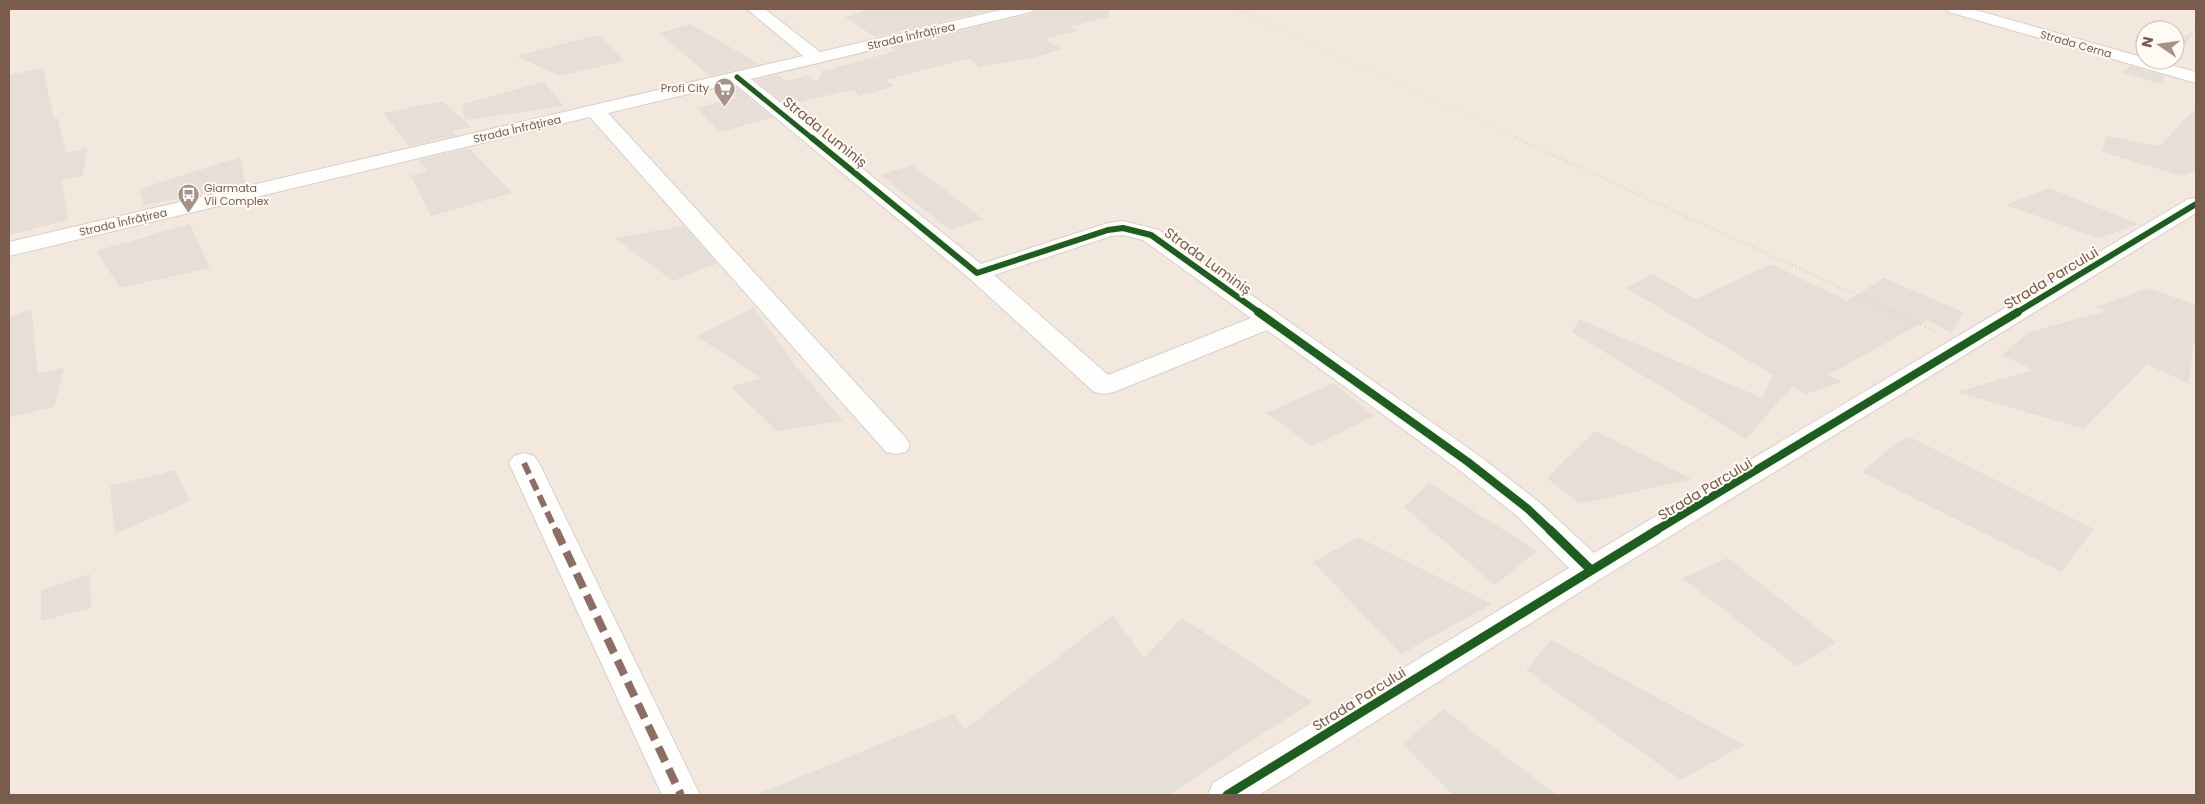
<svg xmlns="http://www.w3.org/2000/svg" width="2205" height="804" font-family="Poppins,sans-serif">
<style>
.residential{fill:#f2e8de;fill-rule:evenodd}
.building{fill:#e6ded7}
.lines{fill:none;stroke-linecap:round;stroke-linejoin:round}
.minor-casing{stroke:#d7d1cb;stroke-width:2}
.path-far2{stroke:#dcd5d0;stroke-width:2;stroke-dasharray:0.5 2.5;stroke-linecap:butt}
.path-far1{stroke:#dcd5d0;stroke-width:2.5;stroke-dasharray:1 3;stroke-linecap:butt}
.path{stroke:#dcd5d0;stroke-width:3;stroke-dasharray:1 4;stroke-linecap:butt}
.minor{fill:#fefefd;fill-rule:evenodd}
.quiet-far1{stroke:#8d6e63;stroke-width:6;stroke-dasharray:12 6;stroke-linecap:butt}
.quiet{stroke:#8d6e63;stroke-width:8;stroke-dasharray:16 8;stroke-linecap:butt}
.cycleway-far3-casing{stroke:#fffaf3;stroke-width:7}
.cycleway-far2-casing{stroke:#fffaf3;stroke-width:9}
.cycleway-far1-casing{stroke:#fffaf3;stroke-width:11}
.cycleway-casing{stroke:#fffaf3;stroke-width:12}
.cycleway-far3{stroke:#1b5e20;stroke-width:5}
.cycleway-far2{stroke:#1b5e20;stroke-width:6}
.cycleway-far1{stroke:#1b5e20;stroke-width:8}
.cycleway{stroke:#1b5e20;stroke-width:9}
.labels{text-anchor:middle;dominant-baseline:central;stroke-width:4;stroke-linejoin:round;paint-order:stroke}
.far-street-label{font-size:11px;fill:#7a5c4d;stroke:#fffaf3}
.far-poi-label{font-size:11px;fill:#7a5c4d;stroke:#fffaf3;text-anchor:end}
.street-label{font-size:14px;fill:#7a5c4d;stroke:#fffaf3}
</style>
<rect width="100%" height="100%" fill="#f9f5f0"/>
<path class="residential" d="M9 9H2196V795H9ZM2145 30H2175V60H2145Z"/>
<path class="building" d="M871 9H998L875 37 845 17Z
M1035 9H1108L1109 17 1070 27 1077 31 1045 39 1062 49 1032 58 980 67 969 59 955 62 885 80 894 86 860 96 852 90 786 105 755 80 777 75 787 81 809 75 817 82 823 71 896 51 891 47 1031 14Z
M691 24 704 32 759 64 710 76 659 33Z
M2194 31 2173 64 2159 60H2175V42Z
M598 35 624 61 560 76 516 56Z
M2131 66 2165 76 2160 84 2121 72Z
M43 68 54 119 58 118 66 153 87 148 83 176 62 180 68 220 9 235V75Z
M544 82 564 106 465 120 462 104Z
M734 85 770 115 773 117 721 132 696 108 737 98 724 87Z
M438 102H443L472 127 452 131 456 135 409 146 383 113Z
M2196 108V171L2182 176 2102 152 2106 136 2160 146Z
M469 148 512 193 431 216 411 176 427 171 419 160Z
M240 157 246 185 144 205 139 189Z
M912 165 983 219 950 230 880 175Z
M2049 188 2139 224 2098 238 2006 205Z
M190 224 210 268 120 288 96 251Z
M684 226 717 263 673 281 614 238Z
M1771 264 1847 301 1884 278 1963 312 1952 333 1927 320 1828 375 1841 382 1806 394 1792 386 1746 439 1572 332 1579 319 1762 398 1773 375 1626 288 1653 274 1696 299Z
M2149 288 2196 305V345L2193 344 2189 384 2147 364 2084 429 1957 392 2033 370 2002 355 2029 332 2107 311 2095 307Z
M754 308 794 364 843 421 777 431 731 387 761 378 696 336Z
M31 309 38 374 64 368 54 407 9 417V318Z
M1334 383 1374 416 1312 446 1266 413Z
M1595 431 1692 479 1579 504 1547 478Z
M1910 437 2094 529 2061 572 1862 472 1897 442Z
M175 470 190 501 115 534 110 486Z
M1429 483 1537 551 1495 585 1404 507Z
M1358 537 1492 604 1401 654 1313 562Z
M1728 558 1836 643 1797 666 1682 578Z
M90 574 91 608 41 621V590Z
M1113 615 1144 658 1182 618 1312 702 1168 795H755L954 714 964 730Z
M1551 640 1744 745 1681 780 1526 670Z
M1443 709 1557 795H1453L1403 744Z"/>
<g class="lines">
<defs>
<path id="minor" d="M747 9H765L820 52 1005 9H1033L1031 12 751 79 981 264 1108 223 1123 221 1159 230 1478 455 1539 502 1594 553 2188 199 2196 198V213L1602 578 1259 795H1208L1213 783 1569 568 1517 516 1458 469 1267 330 1114 392 1104 394 1094 392 969 278 734 83 608 113 906 438 910 445 906 452 896 454 886 452 590 117 9 256V242L803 56ZM1123 235 1143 240 1251 318 1108 375 994 275 1111 236Z
M1947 9H1972L2145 58V60H2152L2196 72V83L1949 12Z
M524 453 534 456 539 463 700 795H662L509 463 514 456Z"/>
</defs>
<use href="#minor" class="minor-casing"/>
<path class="path-far2" d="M1236 9 1519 139"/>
<path class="path-far1" d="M1516 138 1896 313"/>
<path class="path" d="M1893 312 1935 331"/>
<use href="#minor" class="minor"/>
<path class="quiet-far1" d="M524 463 556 531"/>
<path class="quiet" d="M556 530 681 795"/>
<defs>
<path id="cycleway-far3" d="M737 77 813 139"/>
<path id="cycleway-far2" d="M812 138 977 273 1108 230 1123 228 1151 235 1260 313
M2016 313 2196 204"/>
<path id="cycleway-far1" d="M1258 312 1468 462 1528 509 1551 531
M1655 531 2018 312"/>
<path id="cycleway" d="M1550 530 1591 570
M1227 795 1657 530"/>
</defs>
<use href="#cycleway-far3" class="cycleway-far3-casing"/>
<use href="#cycleway-far2" class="cycleway-far2-casing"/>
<use href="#cycleway-far1" class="cycleway-far1-casing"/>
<use href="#cycleway" class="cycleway-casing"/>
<use href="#cycleway-far3" class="cycleway-far3"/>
<use href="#cycleway-far2" class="cycleway-far2"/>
<use href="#cycleway-far1" class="cycleway-far1"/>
<use href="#cycleway" class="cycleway"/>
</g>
<defs>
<symbol id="supermarket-pin" viewBox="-11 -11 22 30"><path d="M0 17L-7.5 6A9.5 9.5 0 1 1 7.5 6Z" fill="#a69286" stroke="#fffaf3"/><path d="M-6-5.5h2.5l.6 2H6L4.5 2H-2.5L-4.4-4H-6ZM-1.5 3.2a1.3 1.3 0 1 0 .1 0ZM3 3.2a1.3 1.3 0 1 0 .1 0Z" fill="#fff"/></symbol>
<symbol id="bus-pin" viewBox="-11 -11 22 30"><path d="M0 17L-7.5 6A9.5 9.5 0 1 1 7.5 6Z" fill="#a69286" stroke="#fffaf3"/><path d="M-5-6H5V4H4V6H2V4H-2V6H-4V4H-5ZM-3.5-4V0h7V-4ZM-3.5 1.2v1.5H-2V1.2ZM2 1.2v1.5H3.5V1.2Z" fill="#fff"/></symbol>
</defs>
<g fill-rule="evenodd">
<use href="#supermarket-pin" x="712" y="76" width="25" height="34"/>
<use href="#bus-pin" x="176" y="182" width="25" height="34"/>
</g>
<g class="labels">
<g class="far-street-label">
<text transform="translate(911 36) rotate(-13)">Strada Înfrățirea</text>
<text transform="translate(2076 44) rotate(16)">Strada Cerna</text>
<text transform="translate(517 129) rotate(-13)">Strada Înfrățirea</text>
<text transform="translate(123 222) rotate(-13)">Strada Înfrățirea</text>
</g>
<g class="far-poi-label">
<text x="709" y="88">Profi City</text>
<text x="204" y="188" text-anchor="start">Giarmata<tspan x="204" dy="13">Vii Complex</tspan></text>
</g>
<g class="street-label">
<text transform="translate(825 132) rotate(39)">Strada Luminiș</text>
<text transform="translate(1208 261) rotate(36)">Strada Luminiș</text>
<text transform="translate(2051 278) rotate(-31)">Strada Parcului</text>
<text transform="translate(1705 489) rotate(-31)">Strada Parcului</text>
<text transform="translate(1359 699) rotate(-32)">Strada Parcului</text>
</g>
</g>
<rect width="2205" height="804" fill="none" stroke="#7a5c4d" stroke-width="20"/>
<g transform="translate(2160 45) rotate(283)"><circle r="24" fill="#fffaf3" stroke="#cabbb1"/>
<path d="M0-4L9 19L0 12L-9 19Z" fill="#a69286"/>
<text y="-8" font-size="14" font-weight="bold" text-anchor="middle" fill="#7a5c4d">N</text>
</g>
</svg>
